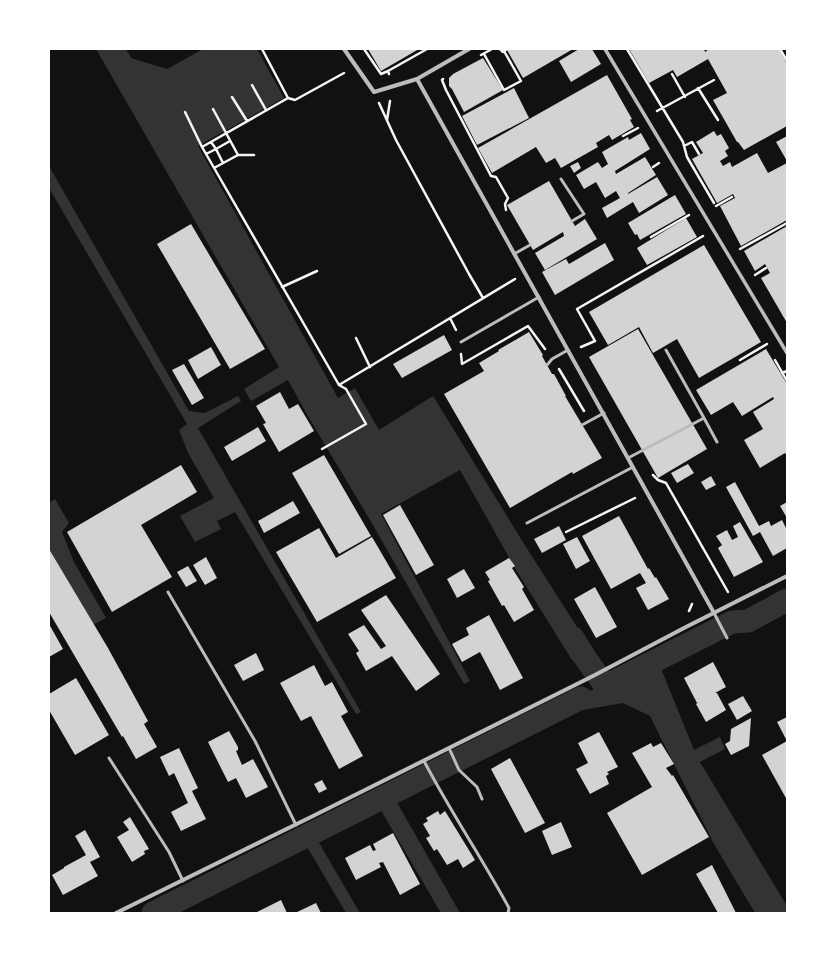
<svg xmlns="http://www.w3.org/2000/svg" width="836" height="962" font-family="'Roboto Serif',serif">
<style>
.water{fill:#333}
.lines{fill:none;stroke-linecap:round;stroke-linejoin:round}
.canal{stroke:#333;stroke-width:23}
.building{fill:#d3d3d3}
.path{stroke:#f5f5f5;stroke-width:2.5}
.service{stroke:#bcbcbc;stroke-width:3}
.pedestrian{stroke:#bcbcbc;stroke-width:3.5}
.minor{stroke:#bcbcbc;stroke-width:4}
</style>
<rect width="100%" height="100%" fill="#111"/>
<path class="water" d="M96 49H126L131 58 167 69 203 49H257L284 98 198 146 338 398 355 388 379 430 433 396 526 547 598 660 583 667 572 660 516 570 460 470 381 514 470 681 464 684 370 520 309 418 288 380 251 401 244 389 279 367Z
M49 166 189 411 205 413 238 396 241 401 198 428 361 712 356 714 235 512 217 521 221 529 195 542 180 516 214 498 188 453 179 430 187 424 49 188Z
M55 499 69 523 62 532 74 562 106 618 87 628 49 556V503Z
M660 666 694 750 720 737 725 749 700 762 787 906V913H755L714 844 650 716 623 703 577 711 556 722 551 710 633 670Z
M395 799 460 913H441L379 807Z
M315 836 360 913H346L306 845Z"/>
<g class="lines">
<path class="canal" d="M573 638 586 659 609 691 631 689
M611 683 732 622 748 621 787 600
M153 913 581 698"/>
</g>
<path class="building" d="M368 49H419L381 71Z
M509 49H573L523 78 507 50Z
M579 49H592L601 64 571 82 559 61Z
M629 49H704L705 52 709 49H779L787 64V126L744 150 738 142H737L713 100 727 93 708 59 677 77 673 70 649 83Z
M483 58 503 90 464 112 452 89 449 86V78L453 74Z
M607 75 632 119 630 120 634 127 612 140 609 135 596 143 598 147 561 168 555 158 546 163 536 147 492 173 478 148Z
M514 88 529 118 477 145 462 116Z
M714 131 717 136 721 134 729 148 725 151 728 156 720 161 723 166 730 162 732 167 757 153 768 173 787 163V220L741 246 720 206 735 198 733 194 717 203 692 159 703 153 696 142Z
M641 133 650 149 615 171 616 174 645 157 656 175 628 193V194L657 177 668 195 639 213 633 202 607 218 602 208 620 198 616 191 605 198 596 182 584 189 576 175 598 162 602 168 608 164 602 152 628 137 629 140Z
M787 136V161L776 142Z
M578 162 581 168 574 173 570 166Z
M549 181 575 226 585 219 597 239 545 270 535 253 564 236 563 232 533 250 507 205Z
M675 195 686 214 640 240 637 234 635 235 628 223Z
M686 218 697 237 647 265 637 248Z
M191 224 265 349 230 369 157 244Z
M787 226V323L761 278 770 273 765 264 755 271 744 251Z
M605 243 614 260 555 295 542 272 566 259 569 264Z
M704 245 761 342 699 378 677 339 653 353 639 327 608 345 589 312Z
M638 329 707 449 658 478 589 357Z
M529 332 543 355 542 356 552 374H554L566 396H565L602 458 573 474 572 472 510 508 444 394 484 371 479 363 499 351 498 350Z
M444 335 452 350 402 378 393 364Z
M211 347 221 365 198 379 188 360Z
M766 349 787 384V456L785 453 760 468 744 440 763 429 753 412 774 399 773 397 742 416 733 402 711 415 696 390Z
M184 364 204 398 192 405 172 370Z
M280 392 289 409 298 404 314 431 279 452 263 424 266 423 256 406Z
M258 427 266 441 232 461 224 447Z
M324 455 371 536 339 554 292 473Z
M688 464 694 473 677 483 671 473Z
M181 465 197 492 141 525 172 577 112 612 67 532Z
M711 476 716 485 706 490 701 482Z
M735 482 759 526 769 521 771 526 782 520 787 530V548L773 556 760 532 753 536 726 487Z
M293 501 300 513 264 533 258 521Z
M787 502V518L780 506Z
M400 505 434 565 416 575 383 515Z
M619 516 648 569 649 568 655 578 656 577 669 599 648 610 636 588 646 583 640 573 611 589 582 536Z
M740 522 763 562 734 577 718 548 722 545 716 536 727 530 732 540 738 537 733 526Z
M559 526 566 540 542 553 534 539Z
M319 528 336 558 372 537 396 578 317 622 276 552Z
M577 537 590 561 576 569 563 544Z
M49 549 108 648 148 721 144 724 157 747 136 759 123 736 122 737 49 612Z
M206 557 217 578 205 585 193 565Z
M509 558 515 566 512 568 524 587 522 589 534 610 514 622 504 605 502 606 488 581 490 580 485 572Z
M188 566 197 581 186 587 177 572Z
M464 569 475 588 457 598 447 579Z
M595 587 617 627 596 638 574 599Z
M386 595 440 674 416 691 392 656 366 671 356 653 359 651 348 634 364 625 381 649 386 646 361 610Z
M489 615 523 678 500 690 480 652 462 662 452 644 469 635 466 628Z
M49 624 63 649 49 657Z
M256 653 264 670 243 681 234 665Z
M713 662 726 687 715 693H717L726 710 706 722 696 704 699 702 697 703 684 678Z
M314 665 325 686 332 682 348 712 341 716 363 756 339 769 311 716 301 721 280 683Z
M76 678 109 735 75 755 49 710V694Z
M743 696 752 711 737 720 728 704Z
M787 717V741L777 722Z
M751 718 749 746 731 755 725 744 730 741 731 729Z
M229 731 238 747V750L236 751 242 765 253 759 268 787 246 798 236 778 228 782 208 742Z
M599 732 618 767 607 772 609 774 606 776 609 784 590 794 576 769 588 763 578 743Z
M787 741V800L762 755Z
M651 743 653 747 661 743 674 764 666 768 672 776 673 775 709 837 642 875 607 813 652 787 632 753Z
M179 748 198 788 192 791 206 819 181 831 171 812 188 803 174 773 169 776 160 757Z
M510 758 545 823 525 833 491 769Z
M322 780 327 789 319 793 314 784Z
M438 811 440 815 445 811 475 860 463 868 458 859 447 865 437 849 434 851 426 838 430 836 423 824 428 821 426 818Z
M130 817 149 849 144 851 145 854 132 862 117 837 129 830 123 822Z
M561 822 572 847 552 855 542 831Z
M85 830 100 857 90 862 98 876 63 895 52 875 64 868V867L86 855 75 836Z
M393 833 420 884 400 895 383 862 379 863 381 867 356 880 345 858 370 845 373 851 376 850 373 844Z
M712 865 736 913H718L696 874Z
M281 900 287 913H255Z
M316 903 321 913H295Z"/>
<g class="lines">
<path class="path" d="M262 49 288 98 295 100 344 73
M364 49 381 74 388 71 389 74
M500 49 503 52 507 49
M627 49 683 142 687 157 714 203
M780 49 787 61
M484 54 504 90 521 81 504 51
M481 55 492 49
M388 71 427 49
M672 74 685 97
M443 79 442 80 446 90 491 176 496 177 508 198 505 204 506 210
M252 85 266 110
M698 88 718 120
M232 97 247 121
M288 98 202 147 339 385 346 389 366 424 322 449
M379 103 396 140 469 274 483 298
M213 109 238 155 214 168
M657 111 714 80
M185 112 202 147
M387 120 390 101
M623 136 638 128
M684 146 692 142 699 154
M206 154 216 149 211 142
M238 155H254
M223 163 216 149 230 141
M653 167 659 163
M716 206 732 197
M651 237 689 215
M740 249 787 223
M755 275 766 268
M282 287 317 271
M450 318 456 330
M356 338 370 367
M581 347 595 341 577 309 703 236
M461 354 462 364 528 326 545 349
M740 360 767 344
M775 360 787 381
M559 369 584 411
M782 373 787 371
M339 385 515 279
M653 475 658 480 666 483 728 592
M566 532 635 498
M689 611 692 604"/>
<path class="service" d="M561 179 584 214 572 221
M514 254 530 245
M461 342 539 297
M547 365 552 359 568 350
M704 418 717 442
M582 425 604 413
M628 458 704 418 666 350
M527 523 633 467
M168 592 255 741 296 825
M714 613 727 638
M449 748 459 770 477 787 482 799
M109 758 169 852 183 881
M424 761C450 811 482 858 509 908L508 913"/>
<path class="pedestrian" d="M605 49 787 353"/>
<path class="minor" d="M344 49 374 92 417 79 714 613
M417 79 469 49
M116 913 313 816 593 676 684 628 787 576"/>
</g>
<rect width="836" height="962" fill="none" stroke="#ffffff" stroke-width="100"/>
</svg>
